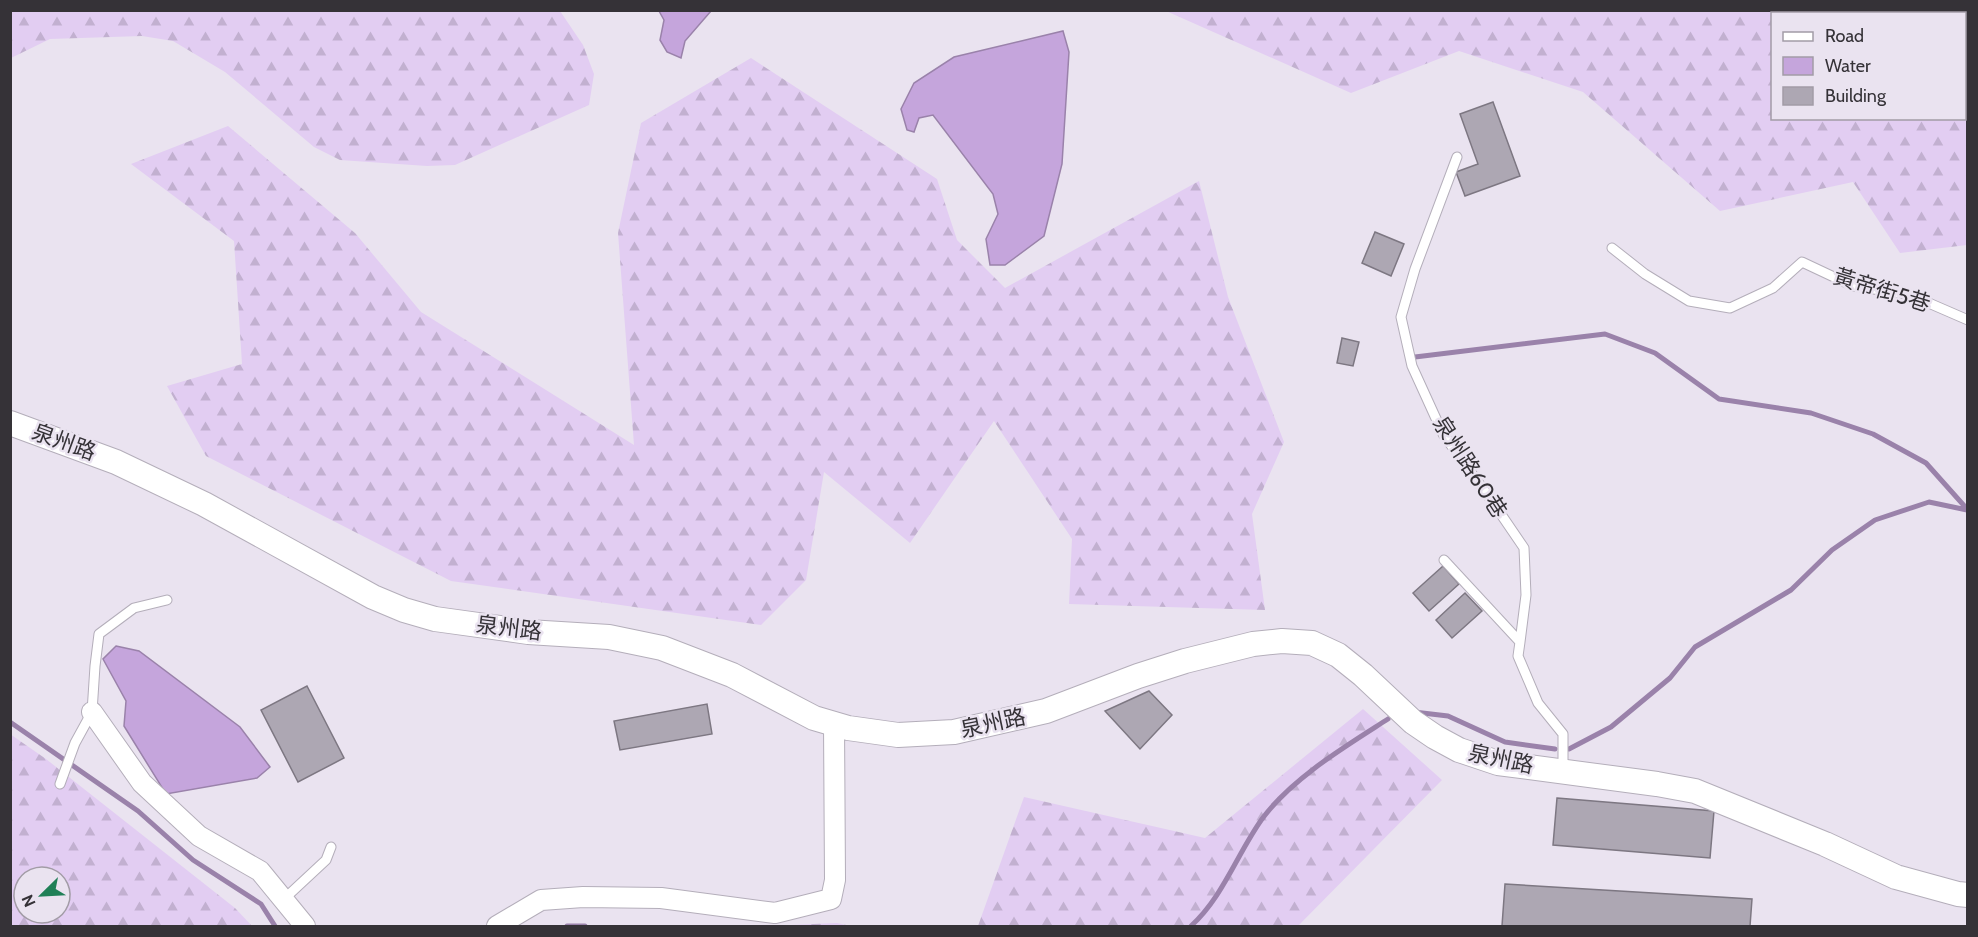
<svg xmlns="http://www.w3.org/2000/svg" width="1978" height="937" font-family="Cabin,'Noto Sans TC',sans-serif">
<style>
.forest{fill:url(#forest-firs);fill-rule:evenodd}
.water{fill:#c5a5dc;stroke:#9a82aa;stroke-width:1.5}
.lines{fill:none;stroke-linecap:round;stroke-linejoin:round}
.stream{stroke:#9a82aa;stroke-width:5}
.building{fill:#ada7b3;stroke:#7d7782;stroke-width:1.5}
.service-casing{stroke:#b4aeba;stroke-width:11}
.minor-casing{stroke:#b4aeba;stroke-width:22}
.tertiary-casing{stroke:#b4aeba;stroke-width:26}
.service{stroke:#fff;stroke-width:9}
.minor{stroke:#fff;stroke-width:20}
.tertiary{stroke:#fff;stroke-width:24}
.labels{text-anchor:middle;dominant-baseline:central;stroke-width:5;stroke-linejoin:round;paint-order:stroke}
.street-label{font-size:22px;fill:#353237;stroke:#eae3f0}
</style>
<defs>
<pattern id="forest-firs" width="22" height="20" patternUnits="userSpaceOnUse" patternTransform="scale(1.5)"><rect width="22" height="20" fill="#e2cdf2"/><path d="M5 1l3.5 6h-7zM16 11l3.5 6h-7z" fill="#c2b0d0"/></pattern>
</defs>
<rect width="100%" height="100%" fill="#eae3f0"/>
<path class="forest" d="M10 11H560L583 45 594 74 589 105 455 165 427 166 340 160 314 147 225 72 173 41 142 36 50 39 11 58Z
M1166 11H1916L1918 13 1772 14V118H1964L1965 71 1968 74 1967 245 1900 253 1853 182 1720 211 1583 92 1459 51 1351 93Z
M751 58 937 179 957 240 1005 288 1199 181 1228 297 1284 442 1252 514 1265 610 1069 604 1072 539 994 421 910 543 824 472 806 580 761 625 451 581 206 456 167 386 242 364 234 241 131 164 228 126 355 233 421 312 634 445 618 233 641 123Z
M1363 709 1442 780 1298 926H978L1024 797 1205 838Z
M10 734 46 759 235 908 252 926H11ZM24 877H60V913H24Z
M837 923 851 926H767Z"/>
<path class="water" d="M659 11H711L685 41 681 58 667 52 660 40 664 20Z
M1063 31 1069 52 1062 164 1044 236 1005 265H990L986 239 998 214 993 194 933 115 919 118 914 132 907 130 901 109 914 83 954 57Z
M116 646 139 651 240 727 270 767 257 778 166 794 124 726 126 701 103 659Z"/>
<g class="lines">
<path class="stream" d="M1415 357 1605 334 1655 353 1719 399 1811 413 1873 434 1926 463 1967 509
M1414 712 1448 716 1505 742 1555 749
M10 722 138 811 193 860 261 904 275 926
M1569 749 1611 727 1670 678 1695 647 1791 590 1832 550 1875 520 1929 502 1967 510
M567 926H585
M1191 926C1223 897 1237 854 1262 819 1292 778 1346 746 1388 719"/>
</g>
<path class="building" d="M1493 102 1520 176 1465 196 1456 172 1478 164 1460 114Z
M1375 232 1404 244 1391 276 1362 263Z
M1342 338 1359 342 1353 366 1337 363Z
M1443 566 1459 584 1429 611 1413 593Z
M1465 593 1482 611 1452 638 1436 620Z
M307 686 344 758 298 782 261 710Z
M1149 691 1172 715 1140 749 1105 711Z
M707 704 712 734 620 750 614 721Z
M1557 798 1714 811 1710 858 1553 845Z
M1505 884 1752 899 1750 926H1502Z"/>
<g class="lines">
<defs>
<path id="service" d="M1950 10 1952 14
M1964 34 1968 39
M1457 157 1415 269 1401 317 1412 366 1443 434 1494 504 1524 548 1526 595 1520 642
M1612 248 1645 274 1689 301 1730 308 1773 288 1802 262 1853 286 1908 294 1968 320
M1444 560 1520 642 1518 656 1538 703 1563 734V771
M60 784 75 743 92 712 95 666 99 634 134 608 167 600
M283 900 326 860 331 847"/>
<path id="minor" d="M92 712 142 783 199 836 260 871 305 926
M497 926 541 900 583 897 661 898 775 913 831 899 835 880 834 723"/>
<path id="tertiary" d="M10 423 116 462 204 504 373 597 404 610 435 619 528 632 609 637 662 648 732 675 814 718 848 728 898 735 954 732 1046 711 1138 676 1185 661 1253 644 1282 641 1312 643 1338 655 1363 675 1413 722 1435 737 1459 750 1498 763 1657 784 1695 791 1825 844 1896 877 1958 894 1968 895"/>
</defs>
<use href="#service" class="service-casing"/>
<use href="#minor" class="minor-casing"/>
<use href="#tertiary" class="tertiary-casing"/>
<use href="#service" class="service"/>
<use href="#minor" class="minor"/>
<use href="#tertiary" class="tertiary"/>
</g>
<g class="labels">
<g class="street-label">
<text transform="translate(1882 290) rotate(17)">黃帝街5巷</text>
<text transform="translate(64 442) rotate(20)">泉州路</text>
<text transform="translate(1470 467) rotate(57)">泉州路60巷</text>
<text transform="translate(509 628) rotate(7)">泉州路</text>
<text transform="translate(993 723) rotate(-12)">泉州路</text>
<text transform="translate(1501 759) rotate(12)">泉州路</text>
</g>
</g>
<rect width="1978" height="937" fill="none" stroke="#353237" stroke-width="24"/>
<rect x="1771" y="12" width="195" height="108" fill="#eae3f0" stroke="#a29ca6" stroke-width="1.5"/>
<rect x="1783" y="32" width="30" height="9" fill="#ffffff" stroke="#a29ca6" stroke-width="1.5"/>
<text x="1825" y="42" font-size="18" fill="#353237">Road</text>
<rect x="1783" y="57" width="30" height="18" fill="#c5a5dc" stroke="#a29ca6" stroke-width="1.5"/>
<text x="1825" y="72" font-size="18" fill="#353237">Water</text>
<rect x="1783" y="87" width="30" height="18" fill="#ada7b3" stroke="#a29ca6" stroke-width="1.5"/>
<text x="1825" y="102" font-size="18" fill="#353237">Building</text>
<g transform="translate(42 895) rotate(246)"><circle r="28" fill="#eae3f0" stroke="#a29ca6" stroke-width="1.5"/>
<path d="M0-4.5L10 22L0 15L-10 22Z" fill="#208057"/>
<text y="-9" font-size="16" font-weight="bold" text-anchor="middle" fill="#353237">N</text>
</g>
</svg>
